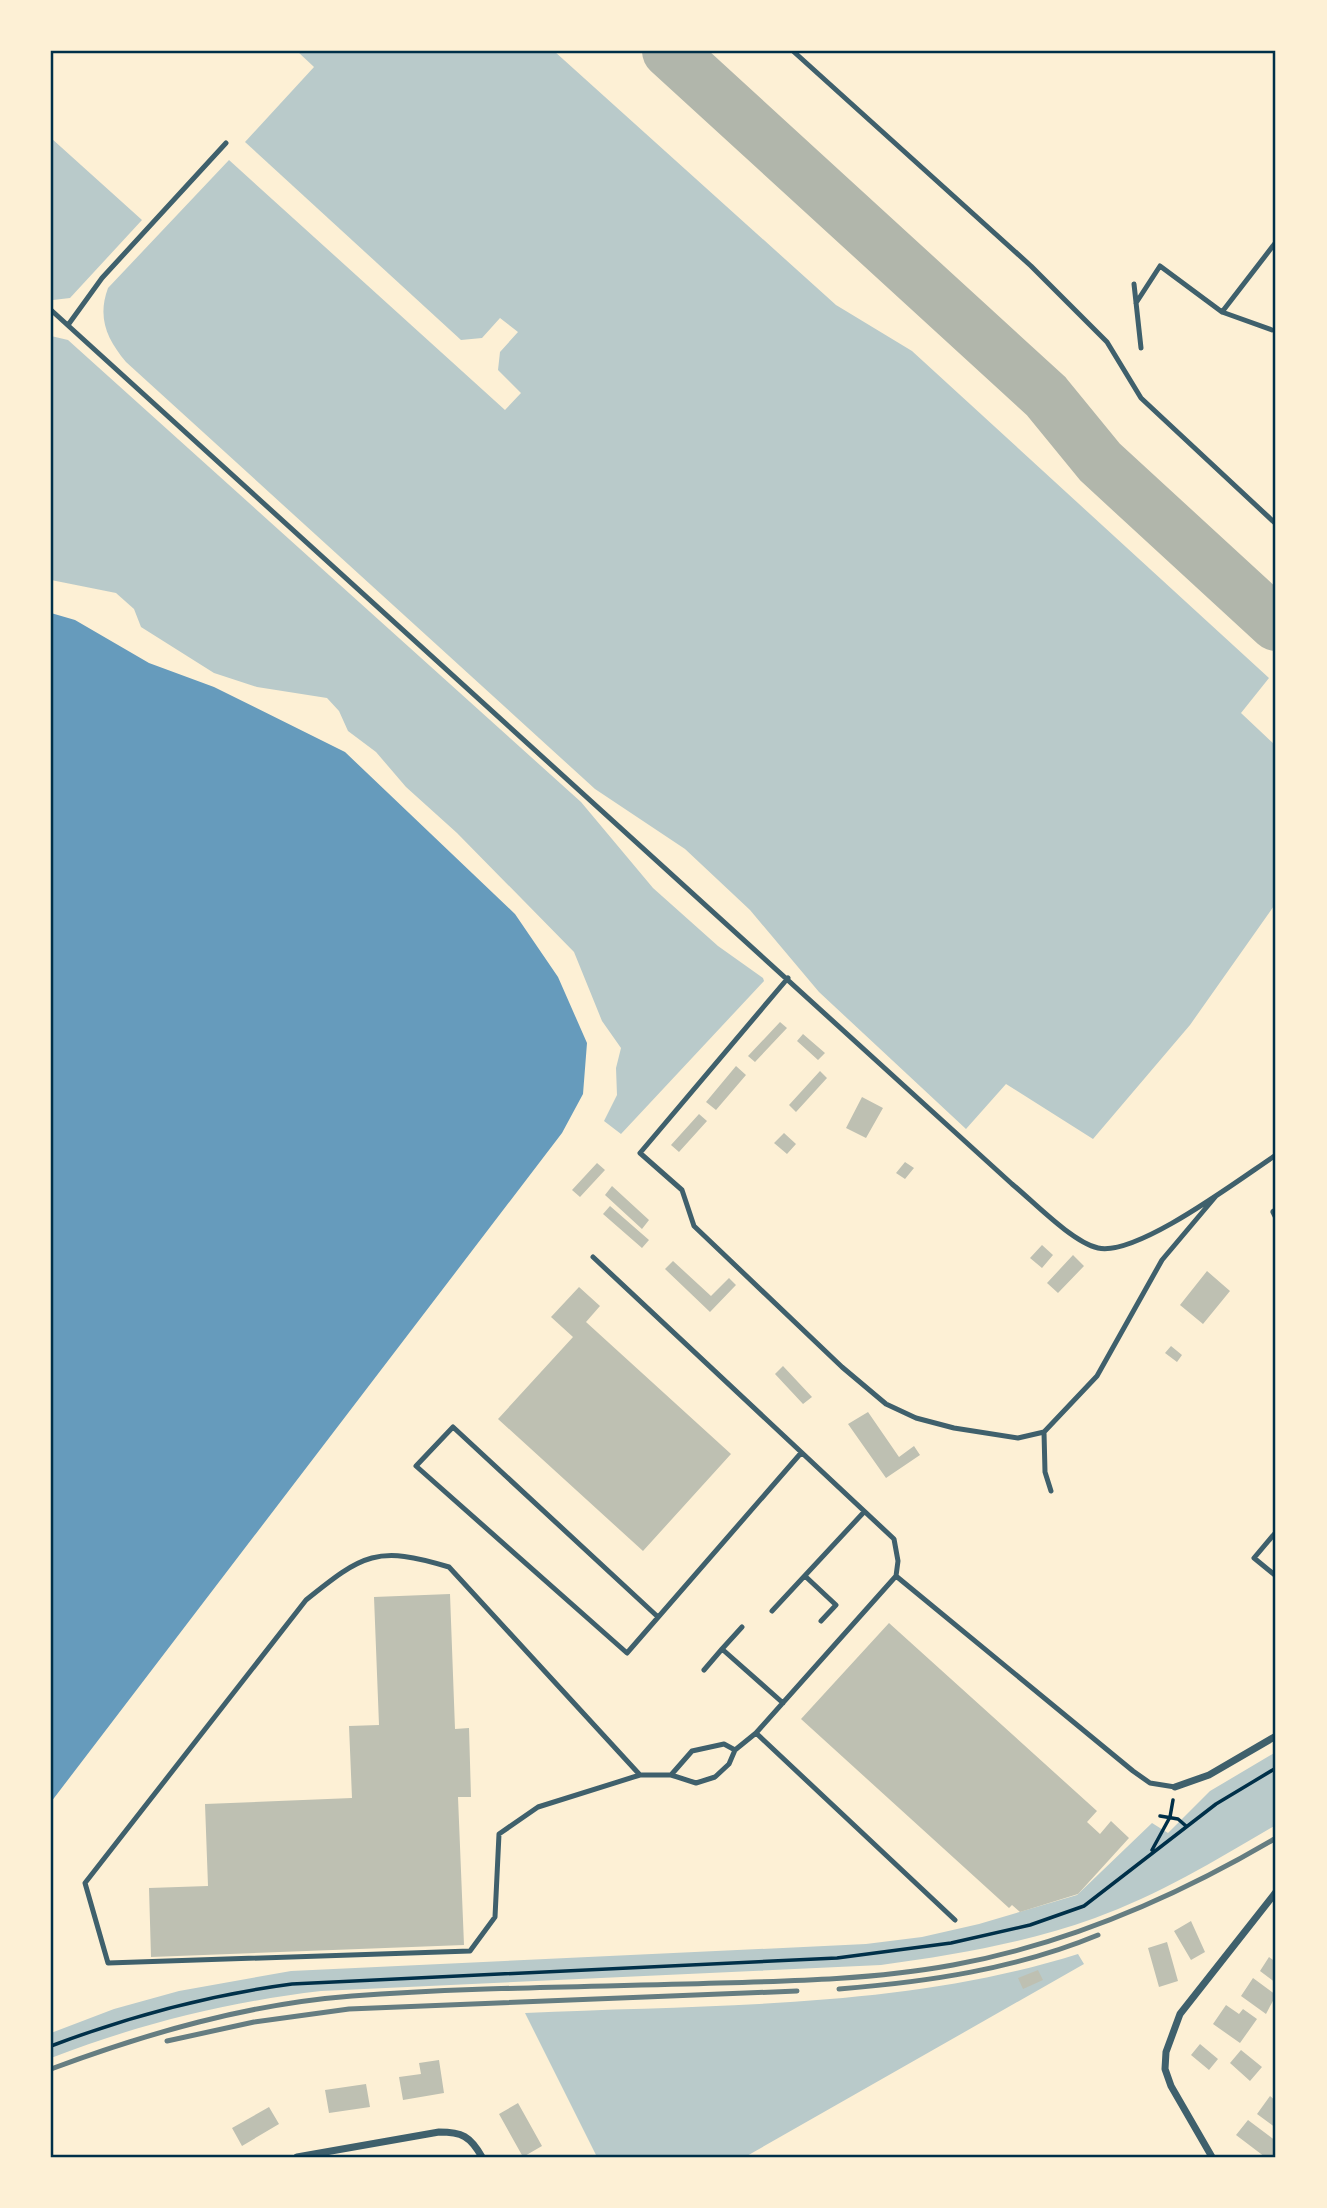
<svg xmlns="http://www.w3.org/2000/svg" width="1327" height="2208" font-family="Literata,serif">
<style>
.green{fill:#b9caca}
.water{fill:#669bbc}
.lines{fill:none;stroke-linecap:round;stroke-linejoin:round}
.taxiway{stroke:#b1b6ab;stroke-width:54}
.building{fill:#bec0b2}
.path{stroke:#003049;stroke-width:3.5}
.service{stroke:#3f606c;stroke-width:5}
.minor{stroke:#3f606c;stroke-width:7}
.rail{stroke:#657d81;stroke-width:5}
.neatline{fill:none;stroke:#003049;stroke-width:2.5}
</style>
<rect width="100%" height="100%" fill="#fdf0d5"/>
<path class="green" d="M297 51H554L836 305 912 351 1269 678 1241 713 1276 746V903L1190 1025 1093 1139 1006 1084 966 1129 819 992 750 910 685 849 595 789 126 362C107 339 97 318 108 288L229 160 505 410 521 393 498 370 500 352 518 332 500 318 482 338 461 340 245 142 314 67Z
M51 138 142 220 70 298 53 300Z
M51 336 68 340 581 802 653 888 718 946 763 978 764 981 621 1134 604 1121 617 1095 616 1068 621 1048 602 1021 574 952 457 833 406 787 376 752 348 731 339 711 327 698 257 687 214 673 141 627 134 609 116 593 51 580Z
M1276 1752V1825C1218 1859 1159 1895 1095 1918 1026 1943 953 1955 881 1965L321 1991C227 2002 139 2024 51 2058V2033L114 2009 179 1991 291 1971 866 1944 922 1937 979 1924 1077 1895 1152 1823 1168 1833 1210 1791Z
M1078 1954 1084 1964 745 2157H597L525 2013C709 2004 901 2010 1078 1954Z"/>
<path class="water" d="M51 613 75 620 149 663 214 687 345 752 515 914 558 977 587 1043 583 1094 562 1133 51 1802Z"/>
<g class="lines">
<path class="taxiway" d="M669 51 1046 396 1100 462 1276 624"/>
</g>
<path class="building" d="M780 1022 787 1028 755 1062 748 1056Z
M803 1034 825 1053 818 1060 797 1041Z
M736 1066 746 1075 716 1110 706 1102Z
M820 1071 827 1078 796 1112 789 1105Z
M862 1097 883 1108 866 1138 846 1128Z
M699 1114 707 1121 679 1152 671 1145Z
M784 1133 796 1144 787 1154 774 1143Z
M905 1162 914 1168 905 1179 896 1173Z
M597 1163 605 1170 580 1197 572 1190Z
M612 1186 649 1220 642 1229 605 1195Z
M610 1206 649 1240 642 1248 603 1214Z
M1042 1245 1053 1255 1042 1268 1030 1258Z
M1073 1255 1084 1266 1058 1293 1047 1283Z
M673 1261 711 1296 729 1278 736 1285 710 1312 665 1269Z
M1207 1271 1230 1291 1203 1324 1180 1305Z
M579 1287 600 1306 586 1322 731 1454 643 1551 498 1419 573 1337 551 1317Z
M1171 1346 1182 1355 1177 1362 1165 1353Z
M783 1366 812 1397 803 1404 775 1374Z
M868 1412 899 1457 914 1446 920 1455 886 1478 848 1424Z
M450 1594 455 1729 469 1728 471 1797H458L464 1945 151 1957 149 1888 208 1886 205 1804 352 1798 349 1726 379 1725 374 1597Z
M889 1623 1097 1811 1087 1822 1100 1834 1111 1821 1129 1838 1078 1894 1020 1912 1012 1905 1009 1908 801 1719Z
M1191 1921 1205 1952 1191 1960 1174 1931Z
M1167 1942 1178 1981 1159 1987 1148 1948Z
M1269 1957 1276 1962V1983L1260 1971Z
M1038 1970 1043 1980 1023 1989 1018 1978Z
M1253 1978 1276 1995 1266 2014 1241 1996Z
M1226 2005 1239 2014 1243 2009 1257 2019 1240 2043 1213 2024Z
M1200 2044 1218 2059 1209 2070 1191 2055Z
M1241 2050 1262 2067 1250 2081 1230 2063Z
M439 2060 444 2093 403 2100 399 2077 421 2074 419 2063Z
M366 2084 370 2107 329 2113 325 2090Z
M1270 2096 1276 2101V2128L1257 2114Z
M518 2103 542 2146 523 2157 499 2114Z
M269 2107 279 2124 242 2146 232 2128Z
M1248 2120 1276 2141V2157H1265L1236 2135Z"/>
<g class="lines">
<path class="path" d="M1160 1816 1178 1819 1186 1826
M1152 1850 1170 1817 1173 1800
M51 2046C130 2016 208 1995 292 1984L837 1958 951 1943 1030 1925 1084 1906 1216 1804 1276 1768"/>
<path class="service" d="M793 51 1031 266 1107 342 1141 398 1276 524
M1134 284 1141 348
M1136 303 1160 266 1222 312 1276 242
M51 310 1012 1184C1034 1202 1072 1242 1098 1248 1137 1257 1241 1178 1276 1155
M1222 312 1272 330
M68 325 102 278 226 143
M788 978 640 1153 682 1190 694 1226 842 1367 886 1404 916 1418 954 1428 1018 1438 1044 1432 1097 1376 1162 1260 1216 1196
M593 1257 894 1539 898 1561 896 1576 756 1733 735 1750 729 1764 715 1777 696 1783 671 1775H640L538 1807 499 1834 495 1917 470 1951 108 1963 85 1883 306 1600C363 1554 377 1545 449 1567L640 1775
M1044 1432 1045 1472 1051 1491
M1276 1532 1254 1558 1276 1576
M805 1576 836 1605 821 1621
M896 1576 1133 1771 1150 1783 1175 1787
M772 1611 864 1512
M658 1617 453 1427 416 1466 627 1653 801 1453
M742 1627 722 1649 783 1703
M704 1670 722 1649
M756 1733 955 1920
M671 1775 692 1751 724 1744 735 1750"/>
<path class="minor" d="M1274 1212 1276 1216
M1175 1787 1209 1775 1276 1736
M297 2157 439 2132C462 2132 470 2136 482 2157
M1212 2157 1171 2086 1165 2069 1166 2052 1180 2014 1276 1892"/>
<path class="rail" d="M839 1989C927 1982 1016 1969 1098 1935
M167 2041 254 2022 349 2009 797 1991
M51 2069C148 2033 248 2004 352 1996 474 1987 597 1987 719 1983 798 1981 876 1979 953 1965 1068 1944 1176 1897 1276 1838"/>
</g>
<rect width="1327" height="2208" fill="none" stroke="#fdf0d5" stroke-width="105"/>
<rect x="52" y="52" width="1222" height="2104" class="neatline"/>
</svg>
